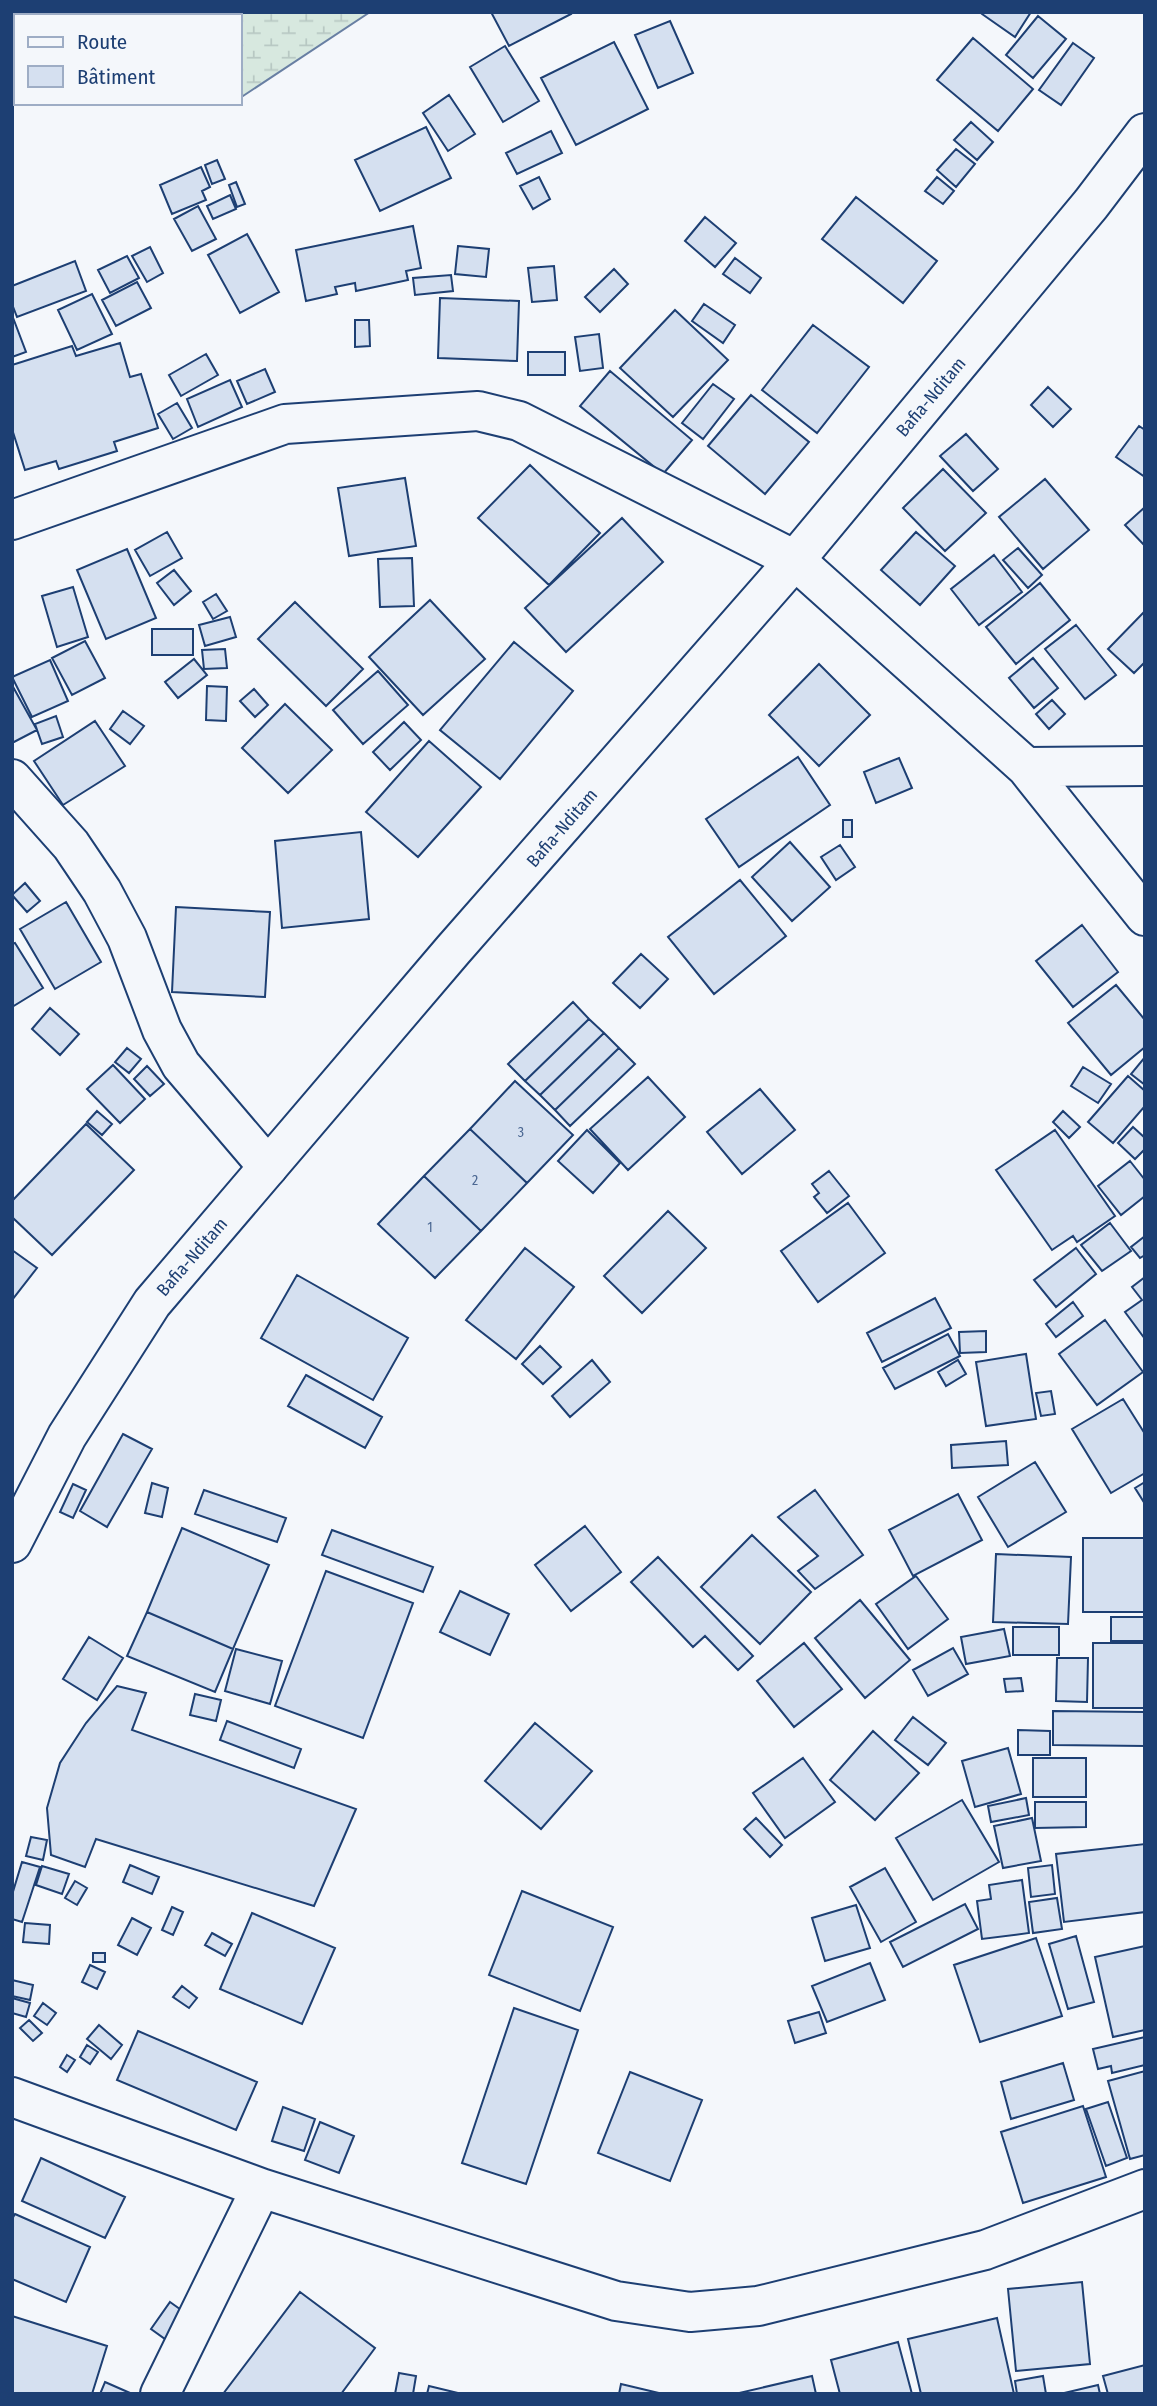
<svg xmlns="http://www.w3.org/2000/svg" width="1157" height="2406" font-family="'Fira Sans Condensed',sans-serif">
<style>
.wetland{fill:url(#wetland-marsh);stroke:#687fa3;stroke-width:2}
.building{fill:#d5e0f0;stroke:#1d3f73;stroke-width:2}
.lines{fill:none;stroke-linecap:round;stroke-linejoin:round}
.minor-casing{stroke:#1d3f73;stroke-width:42}
.secondary-casing{stroke:#1d3f73;stroke-width:42}
.minor{stroke:#f4f7fb;stroke-width:38}
.secondary{stroke:#f4f7fb;stroke-width:38}
.labels{text-anchor:middle;dominant-baseline:central;stroke-width:5;stroke-linejoin:round;paint-order:stroke}
.number-label{font-size:14px;fill:#4b6792}
.street-label{font-size:18px;fill:#1d3f73;stroke:#f4f7fb}
</style>
<defs>
<pattern id="wetland-marsh" width="20" height="14" patternUnits="userSpaceOnUse" patternTransform="scale(1.75)"><rect width="20" height="14" fill="#d7e8df"/><path d="M1 5h8M5 5V1M11 12h8M15 12V8" fill="none" stroke="#b8c8c3"/></pattern>
</defs>
<rect width="100%" height="100%" fill="#f4f7fb"/>
<path class="wetland" d="M137 12H370L240 98V16H139Z"/>
<path class="building" d="M491 12H570L571 14 509 46Z
M983 12H1031L1015 37 982 14Z
M1038 16 1066 39 1033 78 1006 55Z
M670 21 693 73 658 88 635 35Z
M973 38 1033 89 998 131 937 80Z
M614 42 648 109 576 145 541 78Z
M1073 43 1094 58 1061 105 1039 90Z
M505 46 539 101 503 122 470 67Z
M449 95 475 134 448 151 423 113Z
M971 122 993 142 977 160 954 140Z
M426 127 451 178 380 211 355 160Z
M551 131 562 153 517 174 506 153Z
M956 149 975 164 956 187 937 170Z
M217 160 225 179 212 184 205 165Z
M201 167 210 187 202 191 206 200 172 214 160 185Z
M539 177 550 199 533 209 520 186Z
M937 177 954 191 943 204 925 191Z
M236 182 245 204 237 207 229 185Z
M230 195 236 209 213 219 207 206Z
M856 197 937 261 903 303 822 239Z
M198 206 216 239 192 251 174 219Z
M705 217 736 243 715 267 685 241Z
M413 226 421 268 406 271 408 280 356 291 355 283 335 287 337 294 306 301 296 250Z
M247 234 279 292 240 313 208 255Z
M458 246 489 249 486 277 455 274Z
M150 247 163 273 147 282 132 256Z
M127 256 139 278 110 293 98 270Z
M735 258 761 278 750 293 723 274Z
M75 261 86 291 17 317 12 304V286Z
M554 266 557 300 532 302 528 268Z
M614 269 628 284 600 312 585 297Z
M451 275 453 291 415 295 413 278Z
M137 282 151 308 116 326 102 300Z
M92 294 112 334 77 350 58 310Z
M440 298 519 301 517 361 438 358Z
M704 304 735 325 723 343 692 321Z
M675 310 728 360 673 417 620 368Z
M12 315 26 352 12 357Z
M355 320H369L370 346 355 347Z
M813 325 869 367 817 433 762 390Z
M599 334 603 368 580 371 575 337Z
M120 343 130 377 141 374 158 428 114 442 117 451 59 469 56 461 25 470 12 429V365L72 346 76 356Z
M528 352H565V375H528Z
M206 354 218 375 181 396 169 375Z
M265 369 275 392 247 404 237 381Z
M610 371 692 440 663 474 580 406Z
M230 380 242 407 198 427 187 399Z
M713 384 734 399 703 439 682 423Z
M1048 387 1071 409 1053 427 1031 405Z
M751 395 809 442 765 494 708 446Z
M177 403 192 428 173 439 158 414Z
M1139 426 1145 430V477L1116 457Z
M966 434 998 469 973 491 940 456Z
M530 465 600 533 549 585 478 518Z
M943 469 986 513 945 551 903 508Z
M405 478 416 546 349 556 338 488Z
M1045 479 1089 530 1043 569 999 517Z
M1145 507V546L1125 525Z
M622 518 663 562 566 652 525 608Z
M167 532 182 558 150 576 135 550Z
M916 532 955 566 920 605 881 570Z
M1018 548 1042 575 1028 588 1003 560Z
M127 549 156 618 106 639 77 570Z
M994 555 1022 592 979 625 951 589Z
M412 558 414 606 380 607 378 559Z
M174 570 191 591 174 605 157 583Z
M1040 583 1070 620 1016 664 986 627Z
M73 587 88 637 57 647 42 596Z
M216 594 227 611 213 619 203 602Z
M430 600 485 659 423 715 369 657Z
M295 602 363 669 326 706 258 639Z
M1145 611V662L1134 673 1108 649Z
M230 617 236 637 205 646 199 625Z
M1076 625 1116 675 1085 699 1045 649Z
M152 629H193V655H152Z
M85 641 105 678 72 695 52 658Z
M514 642 573 691 500 779 440 730Z
M225 649 227 668 204 669 202 650Z
M1033 658 1058 688 1034 708 1009 678Z
M194 659 207 675 178 698 165 682Z
M50 660 68 701 32 717 12 677Z
M819 664 870 715 819 766 769 715Z
M378 671 408 705 363 744 333 710Z
M12 685 37 730 12 743Z
M207 686 227 687 226 721 206 720Z
M254 689 268 705 255 717 240 701Z
M1052 700 1065 714 1049 729 1036 714Z
M285 704 332 750 288 793 242 748Z
M123 711 144 726 130 744 110 729Z
M56 716 63 737 42 744 35 724Z
M95 721 125 766 63 805 34 761Z
M404 722 421 740 390 770 373 752Z
M429 741 481 787 418 857 366 812Z
M798 757 830 805 739 867 706 819Z
M899 758 912 788 876 803 864 772Z
M843 820H852V837H843Z
M361 832 369 919 282 928 275 841Z
M790 842 830 887 792 921 752 877Z
M840 845 855 867 836 880 821 857Z
M740 880 786 936 714 994 668 937Z
M25 883 40 901 27 912 12 895Z
M66 902 101 962 55 989 20 929Z
M176 907 270 912 265 997 172 992Z
M1082 925 1118 972 1073 1007 1036 961Z
M15 943 43 988 12 1007V944Z
M641 954 668 979 640 1008 613 983Z
M1116 985 1145 1020V1047L1111 1075 1068 1023Z
M573 1002 589 1019 525 1081 508 1064Z
M50 1008 79 1034 60 1055 32 1029Z
M589 1019 604 1033 540 1095 525 1081Z
M604 1033 619 1048 555 1110 540 1095Z
M127 1048 141 1059 129 1073 115 1062Z
M619 1048 635 1064 570 1126 555 1110Z
M1145 1057V1085L1131 1074Z
M113 1065 145 1099 120 1123 87 1089Z
M147 1066 164 1084 150 1096 134 1079Z
M1083 1067 1111 1084 1098 1103 1071 1086Z
M1128 1076 1145 1091V1106L1113 1143 1088 1122Z
M648 1077 685 1117 628 1170 590 1129Z
M515 1081 573 1135 527 1183 470 1129Z
M760 1089 795 1130 742 1174 707 1132Z
M97 1111 112 1124 102 1135 87 1122Z
M1063 1111 1080 1127 1069 1138 1053 1122Z
M86 1124 134 1170 52 1255 12 1217V1201Z
M1133 1127 1145 1138V1149L1135 1159 1118 1143Z
M470 1129 527 1183 481 1231 424 1176Z
M587 1130 620 1163 593 1193 558 1161Z
M1055 1130 1115 1216 1077 1242 1073 1236 1052 1250 996 1170Z
M1130 1161 1145 1180V1196L1121 1215 1098 1186Z
M829 1171 849 1196 827 1213 814 1197 819 1193 812 1184Z
M424 1176 481 1231 435 1278 378 1224Z
M848 1203 885 1253 818 1302 781 1251Z
M668 1211 706 1248 642 1313 604 1276Z
M1110 1223 1131 1251 1102 1271 1081 1245Z
M1145 1236V1255L1140 1258 1131 1247Z
M525 1248 574 1287 516 1359 466 1320Z
M1076 1248 1096 1274 1056 1307 1034 1280Z
M12 1250 37 1268 12 1300Z
M297 1275 408 1338 373 1400 261 1338Z
M1145 1277V1339L1125 1312 1142 1300 1132 1287Z
M935 1298 951 1328 882 1362 867 1333Z
M1073 1302 1083 1316 1056 1337 1046 1324Z
M1105 1320 1143 1372 1097 1405 1059 1354Z
M986 1331V1352L960 1353 959 1332Z
M948 1334 960 1356 895 1389 883 1368Z
M540 1346 561 1367 543 1384 522 1364Z
M1026 1354 1036 1419 986 1426 976 1362Z
M592 1360 610 1382 570 1417 552 1396Z
M958 1360 966 1374 946 1386 938 1372Z
M306 1375 382 1417 365 1448 288 1406Z
M1051 1391 1055 1414 1041 1416 1036 1393Z
M1123 1399 1145 1434V1473L1111 1493 1072 1429Z
M123 1434 152 1449 107 1527 80 1511Z
M1006 1441 1008 1465 952 1468 951 1445Z
M1035 1462 1066 1512 1008 1547 978 1497Z
M1145 1482V1504L1135 1488Z
M152 1483 168 1488 162 1517 145 1513Z
M73 1484 86 1490 73 1518 60 1512Z
M204 1490 286 1518 277 1542 195 1514Z
M815 1490 863 1555 815 1589 798 1571 818 1556 778 1517Z
M958 1494 982 1540 913 1576 889 1530Z
M585 1526 621 1572 571 1611 535 1565Z
M182 1528 269 1565 233 1649 147 1612Z
M332 1530 433 1567 423 1592 322 1555Z
M752 1535 811 1592 760 1644 701 1587Z
M1083 1538H1145V1612H1083Z
M996 1554 1071 1557 1068 1624 993 1622Z
M658 1557 753 1656 738 1670 705 1636 693 1647 631 1582Z
M326 1571 413 1603 363 1738 275 1706Z
M916 1576 948 1619 908 1649 876 1604Z
M460 1591 509 1614 490 1655 440 1632Z
M860 1600 910 1660 865 1698 815 1638Z
M147 1612 233 1649 215 1692 127 1656Z
M1111 1617H1145V1641H1111Z
M1013 1627H1059V1655H1013Z
M1004 1629 1010 1656 966 1664 961 1637Z
M89 1637 123 1658 97 1700 63 1679Z
M804 1643 842 1689 794 1727 757 1681Z
M1093 1643H1145V1708H1093Z
M953 1648 968 1674 928 1696 913 1670Z
M236 1649 282 1661 270 1704 225 1691Z
M1057 1658H1088L1087 1702 1056 1701Z
M1021 1678 1023 1691 1006 1692 1004 1679Z
M117 1686 146 1693 132 1730 356 1809 314 1906 96 1839 85 1867 51 1855 47 1808 60 1763 86 1723Z
M195 1694 221 1700 216 1721 190 1715Z
M1053 1711 1145 1712V1746L1053 1745Z
M913 1717 946 1743 928 1765 895 1740Z
M227 1721 301 1749 294 1768 220 1740Z
M535 1723 592 1771 541 1829 485 1781Z
M1018 1730 1050 1731V1755H1018Z
M873 1731 919 1773 875 1820 830 1780Z
M1008 1748 1021 1794 975 1807 962 1761Z
M803 1758 835 1802 785 1838 753 1793Z
M1033 1758H1086V1797H1033Z
M1026 1798 1029 1815 991 1822 988 1806Z
M962 1800 999 1862 933 1900 896 1838Z
M1035 1802H1086V1827L1035 1828Z
M756 1818 782 1845 770 1857 744 1829Z
M1032 1818 1041 1861 1003 1868 994 1826Z
M31 1837 47 1840 43 1860 26 1856Z
M1145 1844V1912L1064 1922 1056 1854Z
M22 1862 40 1867 22 1922 12 1919V1895Z
M130 1865 159 1877 152 1894 123 1882Z
M1052 1865 1055 1894 1031 1897 1028 1868Z
M42 1866 69 1874 62 1894 36 1885Z
M885 1868 916 1922 881 1942 850 1887Z
M1022 1880 1029 1933 982 1939 977 1901 991 1899 989 1885Z
M75 1881 87 1888 77 1905 65 1898Z
M522 1891 613 1927 580 2011 489 1975Z
M1057 1898 1062 1929 1033 1933 1029 1902Z
M965 1904 978 1929 903 1967 890 1942Z
M856 1905 870 1948 825 1961 812 1918Z
M172 1907 183 1912 173 1935 162 1930Z
M252 1913 335 1948 302 2024 220 1989Z
M132 1918 151 1928 137 1955 118 1945Z
M25 1923 50 1925 49 1944 23 1942Z
M212 1933 232 1944 225 1956 205 1945Z
M1076 1936 1094 2002 1068 2009 1049 1944Z
M1036 1938 1062 2016 980 2042 954 1965Z
M1145 1946V2030L1113 2037 1095 1957Z
M93 1953H105V1962H93Z
M870 1963 885 2000 827 2022 812 1986Z
M90 1965 105 1972 97 1989 82 1982Z
M12 1980 33 1985 30 2000 12 1996Z
M182 1986 197 1998 189 2008 173 1997Z
M12 1998 30 2003 26 2017 12 2013Z
M43 2003 56 2013 47 2025 34 2016Z
M514 2008 578 2030 526 2184 462 2163Z
M819 2012 826 2033 795 2043 788 2021Z
M29 2020 42 2033 33 2041 20 2028Z
M99 2025 122 2045 111 2059 87 2039Z
M138 2031 257 2082 236 2130 117 2080Z
M1145 2037V2065L1112 2073 1111 2066 1098 2069 1093 2049Z
M87 2045 98 2052 90 2064 80 2057Z
M67 2055 75 2060 67 2072 60 2067Z
M1063 2063 1074 2100 1011 2119 1001 2082Z
M1145 2071V2155L1130 2159 1108 2081Z
M630 2072 702 2100 670 2181 598 2153Z
M1108 2102 1127 2158 1106 2166 1086 2109Z
M1083 2106 1106 2177 1023 2203 1001 2132Z
M283 2107 315 2119 304 2151 272 2141Z
M320 2122 354 2136 339 2173 305 2160Z
M41 2158 125 2197 105 2238 22 2201Z
M15 2214 90 2247 66 2302 12 2279V2219Z
M1082 2282 1090 2364 1016 2371 1008 2289Z
M300 2292 375 2348 341 2394H223Z
M170 2302 184 2312 165 2339 151 2329Z
M12 2316 107 2346 92 2394H12Z
M997 2318 1014 2394H921L908 2339Z
M898 2342 912 2394H840L831 2360Z
M1145 2365V2394H1108L1103 2376Z
M399 2373 416 2376 413 2394H395Z
M812 2376 816 2394H739V2393Z
M1043 2376 1046 2394H1017L1015 2381Z
M105 2382 130 2393V2394H100Z
M621 2384 663 2394H619Z
M1098 2385 1100 2394H1060Z
M429 2386 462 2394H427Z"/>
<g class="lines">
<defs>
<path id="minor" d="M12 520 285 424 478 411 519 421 795 560 1026 767 1145 916
M1026 767 1145 766
M12 779 71 845 102 891 127 938 162 1030 181 1065 268 1167
M12 2097 261 2188 160 2394
M261 2188 616 2301 690 2312 758 2306 985 2250 1145 2189"/>
<path id="secondary" d="M12 1543 67 1436 152 1303 453 950 795 560 1091 204 1145 133"/>
</defs>
<use href="#minor" class="minor-casing"/>
<use href="#secondary" class="secondary-casing"/>
<use href="#minor" class="minor"/>
<use href="#secondary" class="secondary"/>
</g>
<g class="labels">
<g class="number-label">
<text x="521" y="1132">3</text>
<text x="475" y="1180">2</text>
<text x="430" y="1227">1</text>
</g>
<g class="street-label">
<text transform="translate(931 397) rotate(-50)">Bafia-Nditam</text>
<text transform="translate(562 828) rotate(-49)">Bafia-Nditam</text>
<text transform="translate(192 1257) rotate(-49)">Bafia-Nditam</text>
</g>
</g>
<rect width="1157" height="2406" fill="none" stroke="#1d3f73" stroke-width="28"/>
<rect x="14" y="14" width="228" height="91" fill="#f4f7fb" stroke="#9eadc5" stroke-width="2"/>
<rect x="28" y="37" width="35" height="10" fill="#f4f7fb" stroke="#9eadc5" stroke-width="2"/>
<text x="77" y="49" font-size="21" fill="#1d3f73">Route</text>
<rect x="28" y="66" width="35" height="21" fill="#d5e0f0" stroke="#9eadc5" stroke-width="2"/>
<text x="77" y="84" font-size="21" fill="#1d3f73">Bâtiment</text>
</svg>
